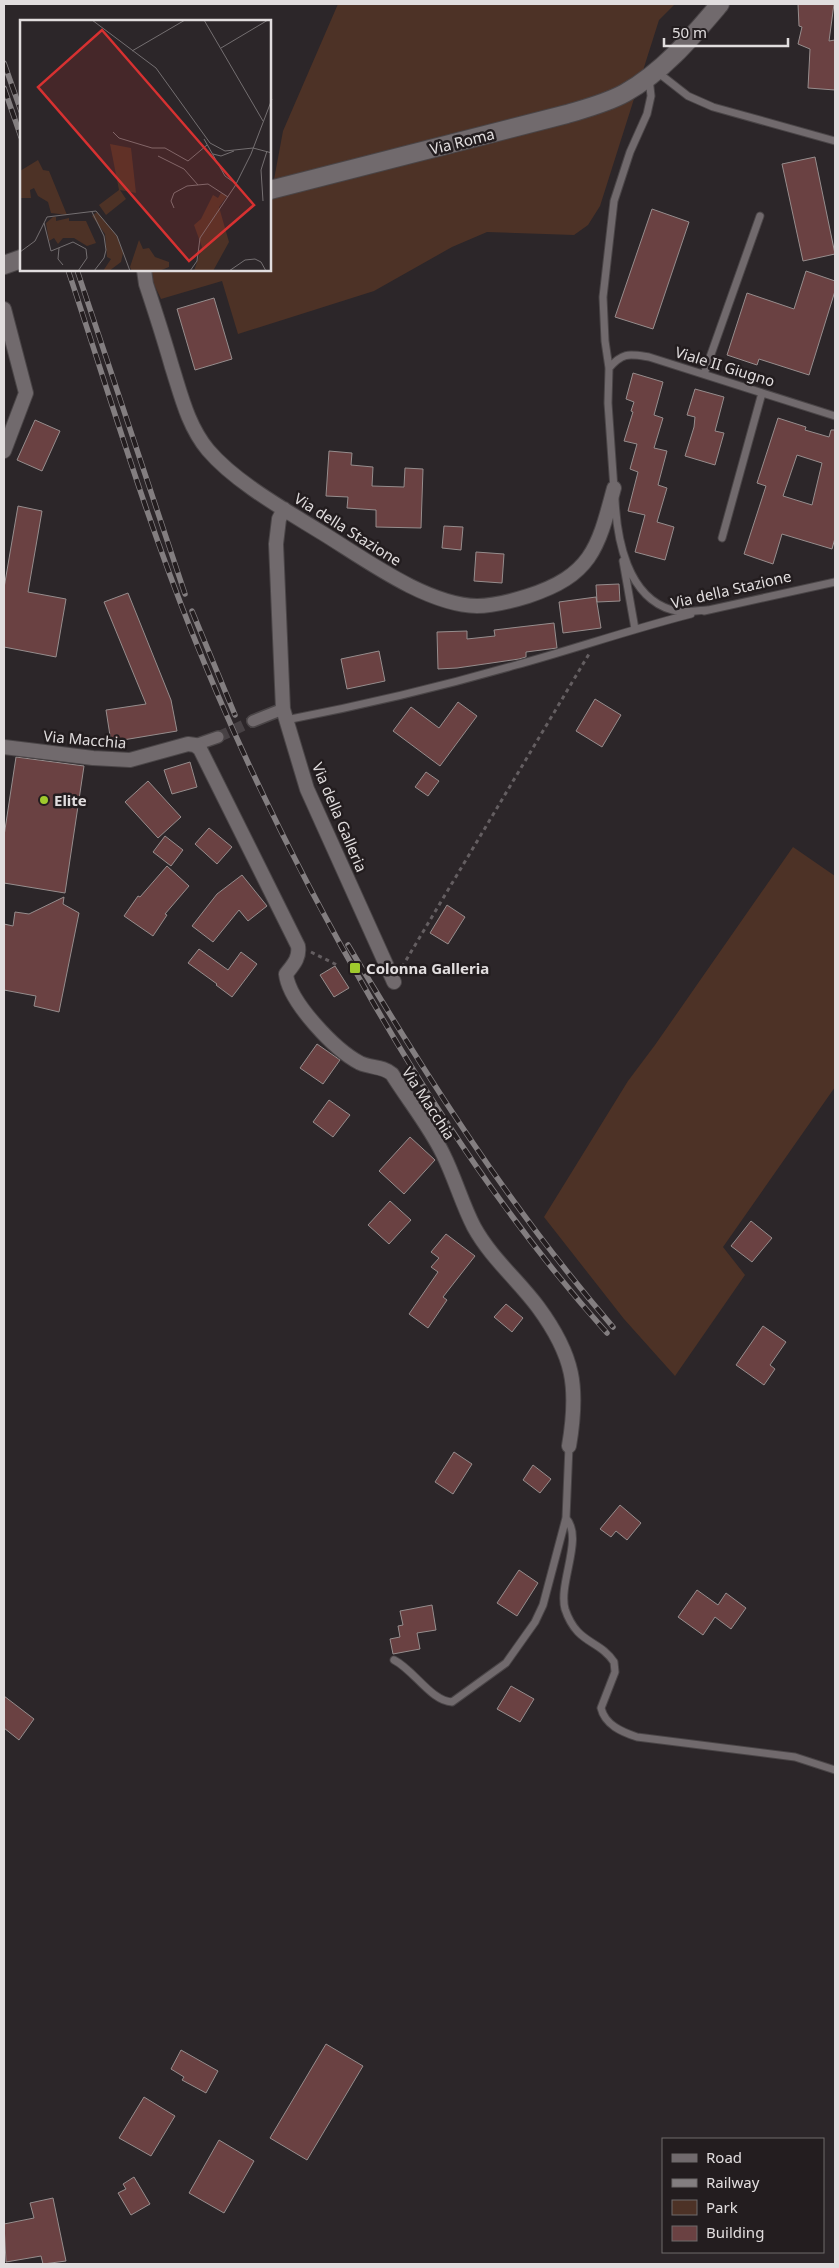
<svg xmlns="http://www.w3.org/2000/svg" width="839" height="2268" font-family="'Noto Sans',sans-serif">
<style>
.green{fill:#4d3226}
.building{fill:#6a4142;stroke:#968d8d;fill-rule:evenodd}
.lines{fill:none;stroke-linecap:round;stroke-linejoin:round}
.pedestrian-tunnel{stroke:#474144;stroke-width:11;stroke-dasharray:11 5.5;stroke-linecap:butt}
.service-casing{stroke:#4a4547;stroke-width:9}
.pedestrian-casing{stroke:#4a4547;stroke-width:14}
.minor-casing{stroke:#4a4547;stroke-width:16}
.tertiary-casing{stroke:#4a4547;stroke-width:20}
.path{stroke:#645e61;stroke-width:3;stroke-dasharray:4 4;stroke-linecap:butt}
.service{stroke:#716a6d;stroke-width:7}
.pedestrian{stroke:#716a6d;stroke-width:11}
.minor{stroke:#716a6d;stroke-width:14}
.tertiary{stroke:#716a6d;stroke-width:18}
.rail-casing{stroke:#837e80;stroke-width:5.5}
.rail{stroke:#231d1f;stroke-width:4;stroke-dasharray:11;stroke-linecap:butt}
.poi-dot{fill:#9fca2d;stroke:#231d1f;stroke-width:2}
.labels{text-anchor:middle;dominant-baseline:central;stroke-width:5;stroke-linejoin:round;paint-order:stroke}
.street-label{font-size:15px;fill:#e1ddde;stroke:#231d1f}
.poi-label{font-size:15px;font-weight:bold;fill:#e1ddde;stroke:#231d1f;text-anchor:start}
.inset-road{fill:none;stroke:#746f71;stroke-width:1}
.view{fill:#d73131;fill-opacity:0.15;stroke:#d73131;stroke-width:2.5}
.inset-edge{fill:none;stroke:#e1ddde;stroke-width:2.5}
</style>
<rect width="100%" height="100%" fill="#2c2629"/>
<path class="green" d="M338 4H675L659 20 600 206 588 225 574 235 487 232 452 247 374 291 238 334 222 281 161 299 151 278 150 270H270V201L283 131Z
M793 847 835 876V1087L723 1247 745 1275 675 1376 624 1319 544 1217 628 1081 655 1045Z"/>
<path class="building" d="M798 4H834L829 41 835 40V90L808 88 810 49 798 44 802 27 799 26Z
M815 157 835 254 803 261 782 164Z
M652 209 689 222 653 329 615 317Z
M806 271 835 281V291L809 375 759 359 757 365 727 355 747 293 794 309Z
M214 298 232 359 195 370 177 309Z
M633 373 663 382 654 415 663 418 654 448 667 451 658 485 667 488 657 522 674 527 665 560 635 552 645 515 628 511 638 472 630 469 637 444 624 441 633 412 631 411 634 402 626 399Z
M695 389 724 397 715 431 724 433 715 465 685 456 694 427 695 417 687 415Z
M778 418 806 427 805 430 829 437 831 430H835V538L832 549 782 534 773 564 744 554 766 486 757 483ZM797 455 822 463 812 505 783 496Z
M35 420 60 431 42 471 17 460Z
M329 451 352 453 351 465 373 467 372 486 404 487 405 468 423 469 421 528 376 527V510L347 508 348 497 326 496Z
M18 506 42 511 28 592 66 599 56 657 4 647V588Z
M444 526 463 527 461 550 442 548Z
M476 552 504 554 502 583 474 581Z
M619 584 620 601 597 602 596 585Z
M128 593 171 700 177 731 111 742 106 710 146 704 104 602Z
M596 597 601 628 563 633 559 602Z
M554 623 557 648 526 652V657L519 659 457 668 438 669 437 632 467 631V639L495 636 494 630Z
M379 651 385 681 347 689 341 659Z
M595 699 621 715 602 747 576 731Z
M458 702 477 716 440 766 393 731 411 707 439 728Z
M16 757 84 766 65 893 4 883V836Z
M190 762 197 787 172 794 164 770Z
M426 772 439 781 428 796 415 787Z
M148 781 181 817 158 838 125 802Z
M209 828 232 847 217 864 195 844Z
M165 836 183 850 171 866 153 852Z
M167 866 189 886 165 914 167 915 153 936 124 916 138 896 140 897Z
M242 875 267 906 248 921 239 910 213 942 192 926 217 894Z
M64 897 63 904 79 913 59 1012 34 1006 36 996 4 990V924L13 926 15 912 29 914Z
M447 905 465 917 448 944 430 933Z
M199 949 228 970 241 952 257 964 232 997 216 985 217 984 188 963Z
M335 966 349 988 334 997 320 975Z
M317 1044 340 1060 323 1084 300 1068Z
M329 1100 350 1115 333 1137 313 1122Z
M410 1137 435 1160 404 1194 379 1171Z
M390 1201 411 1220 389 1244 368 1225Z
M751 1221 772 1238 752 1262 731 1246Z
M446 1234 475 1256 443 1297 447 1300 428 1328 409 1314 438 1272 431 1267 439 1258 431 1252Z
M506 1304 523 1318 512 1332 494 1317Z
M763 1326 786 1342 770 1365 775 1369 764 1385 736 1365Z
M454 1452 472 1464 453 1494 435 1482Z
M533 1465 551 1479 540 1493 523 1480Z
M620 1505 641 1523 627 1540 616 1531 611 1537 600 1529Z
M519 1570 538 1583 517 1616 497 1603Z
M697 1590 718 1605 726 1593 746 1608 731 1629 715 1617 703 1635 678 1617Z
M432 1605 436 1630 417 1633 420 1649 393 1654 390 1639 400 1637 398 1626 403 1625 400 1611Z
M511 1686 534 1699 520 1722 497 1709Z
M4 1696 34 1719 19 1740 4 1728Z
M326 2044 363 2066 307 2160 270 2138Z
M181 2050 218 2071 206 2093 182 2080 184 2077 171 2069Z
M144 2097 175 2116 151 2156 119 2138Z
M219 2140 254 2161 224 2213 189 2193Z
M134 2177 150 2204 131 2215 118 2193 126 2189 123 2184Z
M53 2198 66 2261 43 2264 41 2256 6 2262 4 2224 34 2218 30 2203Z"/>
<g class="lines">
<path class="pedestrian-tunnel" d="M218 737 253 721"/>
<defs>
<path id="service" d="M656 71 688 96 713 107 835 141
M609 368C623 352 629 354 649 357L835 416
M704 374 760 216
M614 489 608 403 609 368 605 341 603 297 614 201 630 152 647 114 651 96 649 78
M615 500C617 539 627 597 672 610 683 613 695 611 707 610
M722 538 762 393
M623 561 635 629
M704 611 835 582
M286 720C364 705 440 687 516 665 574 649 632 629 691 614
M566 1518C584 1538 558 1583 565 1609 577 1645 599 1639 614 1662L615 1672 601 1708C605 1725 622 1732 637 1737L795 1757 835 1770
M394 1660C414 1670 431 1701 452 1702L506 1663 535 1622 543 1605 566 1518 569 1446"/>
<path id="pedestrian" d="M253 721 283 709
M195 745 218 737"/>
<path id="minor" d="M144 270 146 284C155 311 164 339 172 367 181 395 188 426 208 450 236 483 287 511 324 534 366 560 427 605 477 606 494 606 512 601 528 596 592 575 598 548 614 488
M4 309 26 393 4 451
M284 509 279 519 276 544 283 709 307 789 394 982
M4 747 93 758 130 760 188 744 195 745 200 749 298 946C300 958 293 965 286 974 289 1002 335 1050 360 1063 371 1068 383 1066 392 1074 409 1101 430 1127 443 1154 455 1178 462 1204 474 1227 491 1258 518 1280 538 1307 574 1356 579 1387 569 1446"/>
<path id="tertiary" d="M270 190 567 114C587 108 607 103 625 93 664 71 692 37 720 4
M4 265 21 259"/>
</defs>
<use href="#service" class="service-casing"/>
<use href="#pedestrian" class="pedestrian-casing"/>
<use href="#minor" class="minor-casing"/>
<use href="#tertiary" class="tertiary-casing"/>
<path class="path" d="M311 952 337 965
M402 967 589 654"/>
<use href="#service" class="service"/>
<use href="#pedestrian" class="pedestrian"/>
<use href="#minor" class="minor"/>
<use href="#tertiary" class="tertiary"/>
<defs>
<path id="rail" d="M4 63 21 111
M4 88 21 137
M68 270C108 390 144 512 191 630 242 759 304 883 374 1004 441 1120 517 1233 607 1333
M77 270 185 594
M192 611 235 715
M348 945C428 1079 511 1209 613 1327"/>
</defs>
<use href="#rail" class="rail-casing"/>
<use href="#rail" class="rail"/>
</g>
<g class="poi-dot">
<circle cx="44" cy="800" r="5"/>
<rect x="349" y="962" width="12" height="12" rx="2.5"/>
</g>
<g class="labels">
<g class="street-label">
<text transform="translate(462 141) rotate(-14)">Via Roma</text>
<text transform="translate(725 366) rotate(17)">Viale II Giugno</text>
<text transform="translate(348 529) rotate(32)">Via della Stazione</text>
<text transform="translate(731 589) rotate(-13)">Via della Stazione</text>
<text transform="translate(85 739) rotate(5)">Via Macchia</text>
<text transform="translate(340 817) rotate(67)">Via della Galleria</text>
<text transform="translate(429 1103) rotate(57)">Via Macchia</text>
</g>
<g class="poi-label">
<text x="54" y="800">Elite</text>
<text x="366" y="968">Colonna Galleria</text>
</g>
</g>
<g transform="translate(20 20)">
<rect width="251" height="251" fill="#2c2629"/>
<path d="M90 124 111 128 116 173 100 170 106 179 86 195 79 185 99 170ZM18 140 23 150 29 151 47 195 31 193 28 182 18 176 14 168 10 170 11 178H0V151ZM201 173 207 176 199 187 209 222 193 251H174L182 227 174 205 181 199 193 175 198 178ZM77 192 97 216 103 233 101 242 89 251H83L91 239 87 237 85 214 72 196ZM33 197H36V201L49 198V201H66L76 223 67 226 54 218H43L38 224 34 218 29 221 26 203ZM119 220 123 229 129 228 135 237 149 242V247L139 251H112L110 247Z" fill="#4d3226"/>
<path class="inset-road" d="M72 0 136 48 190 123 205 131 233 128 252 133M184 0 243 101M201 28 248 0M112 31 165 0M93 112 99 118 132 128H145L168 141 187 125M184 119 205 156 216 164M193 134 201 136 214 131M138 136 164 149 178 165M243 181 241 150 247 131M154 188 151 181 154 173 167 166 188 164 208 177M72 192 84 216 86 230 84 238 74 251M24 203 31 231 53 222 66 229 67 238 58 251M39 228 38 239 43 245M0 232 15 221 27 197 76 191 97 216 110 251M170 251 177 241 180 218 215 166 231 134 252 79M209 251 225 240 235 239 241 242 246 251"/>
<path class="view" d="M82 10 234 185 169 241 18 67Z"/>
<rect width="251" height="251" class="inset-edge"/>
</g>
<rect width="839" height="2268" fill="none" stroke="#e1ddde" stroke-width="10"/>
<rect x="662" y="2138" width="162" height="115" fill="#231d1f" stroke="#6f6a6b"/>
<rect x="672" y="2154" width="25" height="8" fill="#716a6d" stroke="#6f6a6b"/>
<text x="706" y="2163" font-size="15" fill="#e1ddde">Road</text>
<rect x="672" y="2179" width="25" height="8" fill="#837e80" stroke="#6f6a6b"/>
<text x="706" y="2188" font-size="15" fill="#e1ddde">Railway</text>
<rect x="672" y="2200" width="25" height="15" fill="#4d3226" stroke="#6f6a6b"/>
<text x="706" y="2213" font-size="15" fill="#e1ddde">Park</text>
<rect x="672" y="2226" width="25" height="15" fill="#6a4142" stroke="#6f6a6b"/>
<text x="706" y="2238" font-size="15" fill="#e1ddde">Building</text>
<path d="M664 38v8h124v-8" fill="none" stroke="#e1ddde" stroke-width="2.5"/>
<text x="672" y="38" font-size="15" fill="#e1ddde" stroke="#231d1f" stroke-width="4" paint-order="stroke">50 m</text>
</svg>
